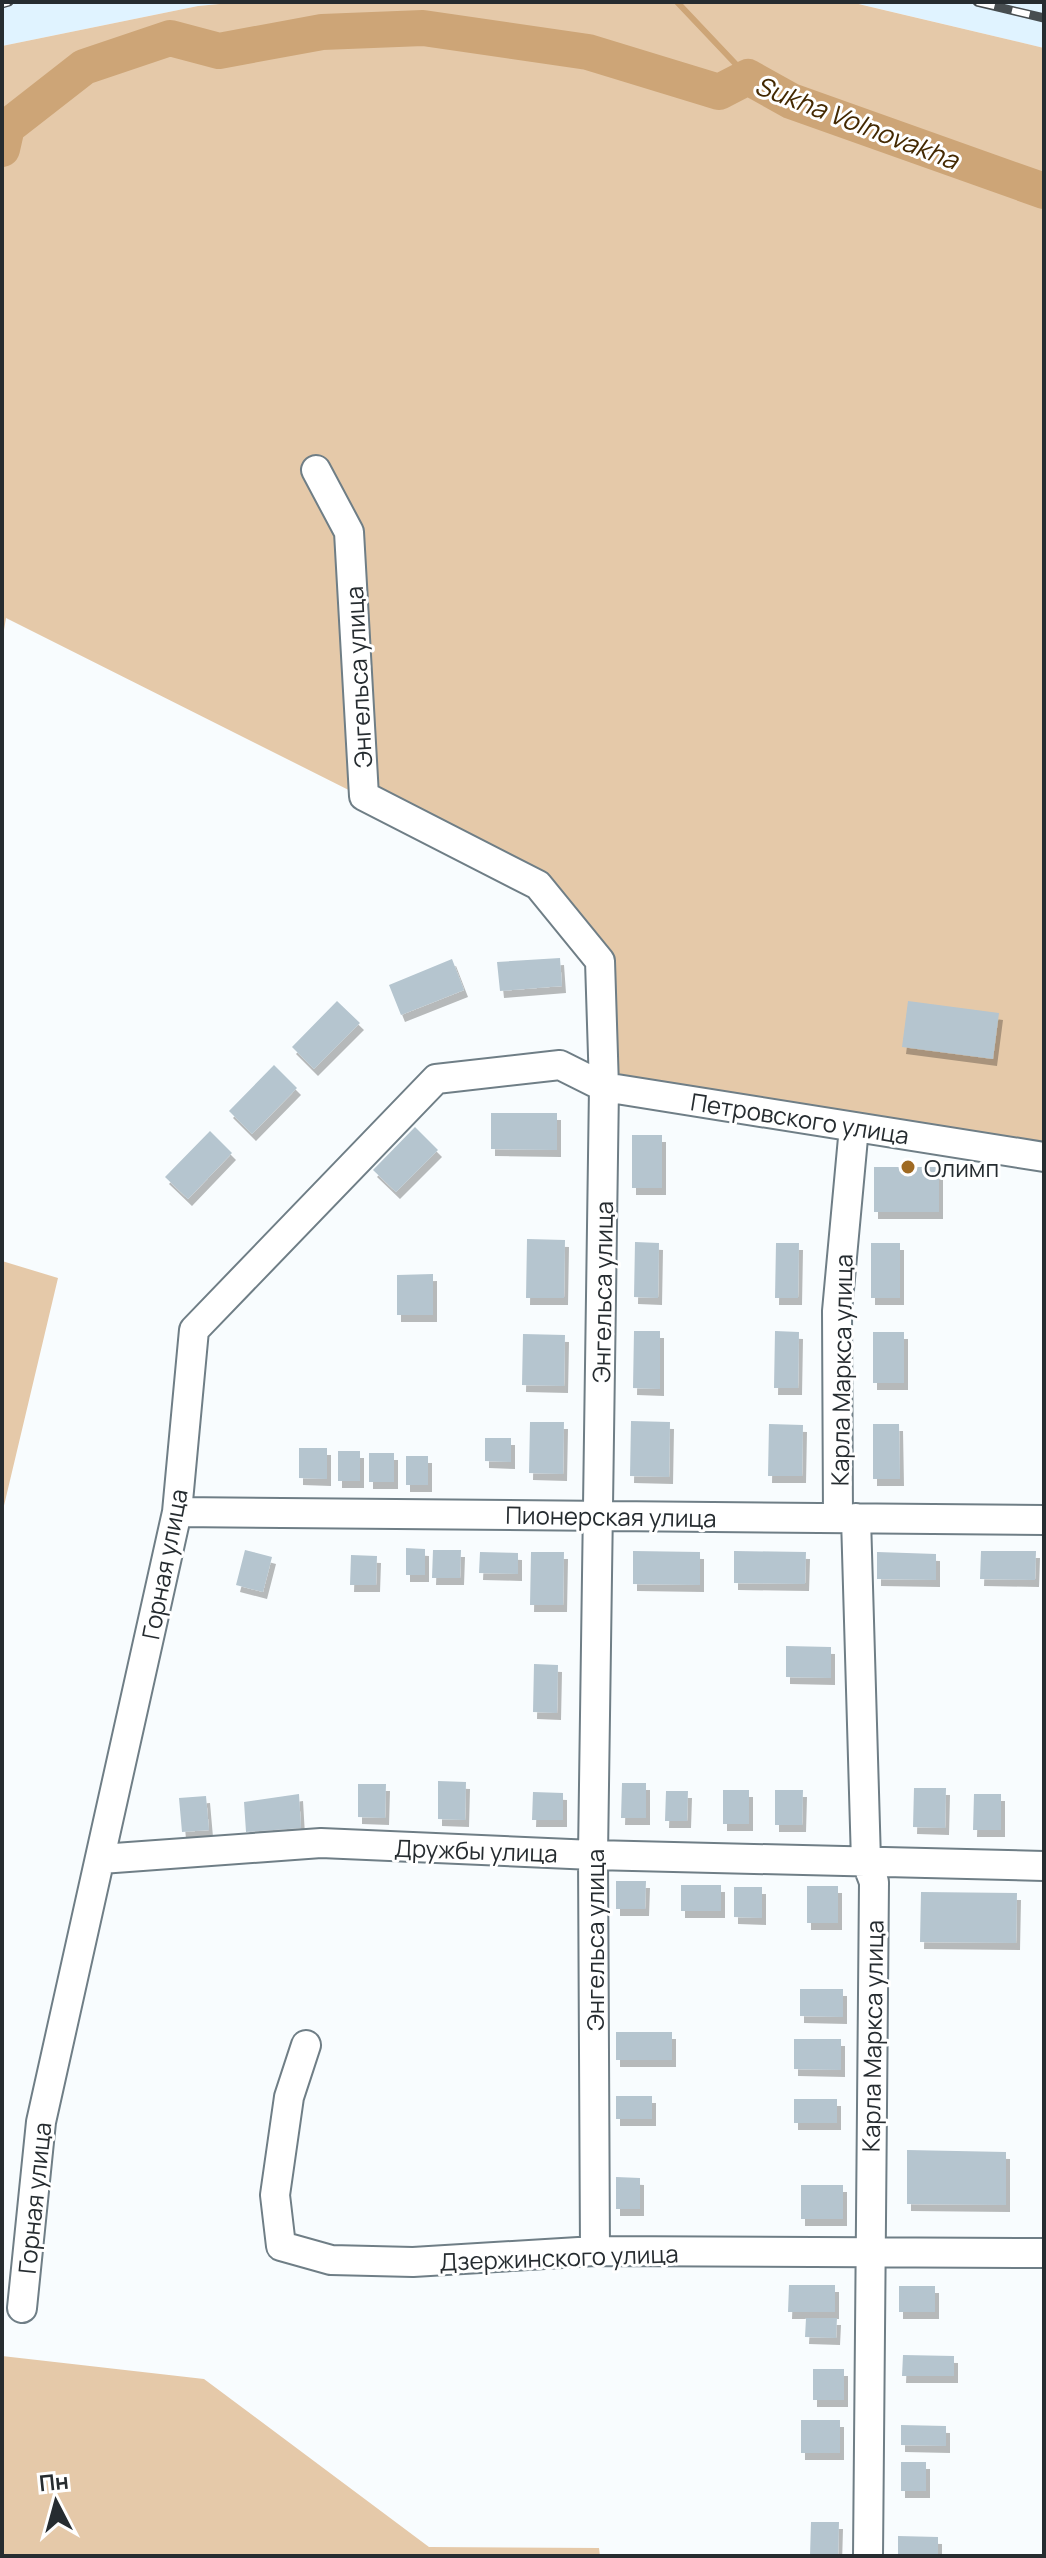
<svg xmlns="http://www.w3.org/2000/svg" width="1046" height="2558" font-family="Manrope,sans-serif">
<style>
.built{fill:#e0f3ff}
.green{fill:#e5c9a9}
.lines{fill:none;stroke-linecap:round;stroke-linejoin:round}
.stream{stroke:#cda577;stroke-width:6}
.river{stroke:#cda577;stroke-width:36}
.building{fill:#b5c5cf;filter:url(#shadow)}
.minor-casing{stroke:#6f7e86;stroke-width:32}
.minor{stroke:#fff;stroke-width:28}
.rail-casing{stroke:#474d50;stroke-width:9}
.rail{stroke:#fff;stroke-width:6;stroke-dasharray:18;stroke-linecap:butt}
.poi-dot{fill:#9f6a23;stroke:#fff;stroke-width:3}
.labels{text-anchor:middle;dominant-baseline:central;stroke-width:6;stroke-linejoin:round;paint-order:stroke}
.street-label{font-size:24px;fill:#262c30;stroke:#fff}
.poi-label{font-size:24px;fill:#262c30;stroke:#fff;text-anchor:start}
.water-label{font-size:26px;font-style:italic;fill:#442902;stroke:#fff}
</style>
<defs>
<filter id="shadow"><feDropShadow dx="4" dy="7" stdDeviation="0" flood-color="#0004"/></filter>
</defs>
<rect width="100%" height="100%" fill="#f8fcfe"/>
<path class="built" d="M2 2H241L198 6 2 46Z
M850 2H1044V48L859 4Z"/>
<path class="green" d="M241 2H850L1044 48V1157L604 1087 600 961 538 885 6 618 2 642V46L198 6Z
M2 1261 58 1278 2 1514Z
M2 2356 204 2379 429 2547 599 2548 600 2556H2Z"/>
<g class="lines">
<path class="stream" d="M677 2 748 77"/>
<path class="river" d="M2 149 7 127 84 67 170 38 219 51 322 32 423 28 588 52 719 92 748 77 791 101 1044 191"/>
</g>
<path class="building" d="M560 958 562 986 500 991 497 962Z
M452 959 464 990 401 1015 389 985Z
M337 1001 360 1023 314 1069 292 1047Z
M908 1001 999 1013 993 1059 902 1047Z
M274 1065 297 1088 252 1134 229 1111Z
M491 1113H557V1150L491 1149Z
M415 1127 438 1150 396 1192 373 1170Z
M210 1131 232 1153 188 1199 165 1177Z
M632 1135H662V1188H632Z
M874 1167H939V1212H874Z
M527 1239 565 1240 564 1298H526Z
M635 1242 659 1243 658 1298 634 1297Z
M776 1243H799L798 1298H775Z
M871 1243H900V1298H871Z
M433 1274V1315H397V1275Z
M634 1331H660V1389L633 1388Z
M775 1331 799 1332 798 1388H774Z
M873 1332H904V1383H873Z
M523 1334 565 1335 564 1386 522 1385Z
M631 1421 670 1422 669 1477 630 1476Z
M530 1422H564L563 1474 529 1473Z
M769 1424 803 1425 802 1476H768Z
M873 1424H899L900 1479H873Z
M485 1438H511V1462L485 1461Z
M299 1448H327V1479L299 1478Z
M338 1451H360V1481H338Z
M369 1453H394V1482H369Z
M406 1456H428V1485H406Z
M406 1548 425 1549V1575H406Z
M245 1550 272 1557 263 1592 236 1585Z
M433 1550H461L460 1578H432Z
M633 1551 700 1552V1585L633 1584Z
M734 1551 806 1552 805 1584 734 1583Z
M981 1551H1036L1035 1580 980 1579Z
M480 1552 518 1553V1574L479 1573Z
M531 1552H564L563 1605H530Z
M877 1552 936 1554V1580L877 1579Z
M351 1555 377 1556 376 1585H350Z
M786 1646 831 1647V1678L786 1677Z
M534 1664 558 1665 557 1713 533 1712Z
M438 1781 466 1782 465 1820 438 1819Z
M622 1783H646V1818H621Z
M358 1784H386L385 1818 358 1817Z
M914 1788H946L945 1828 913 1827Z
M723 1790H749V1824H723Z
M775 1790H803L802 1825H775Z
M666 1791H688L687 1821H665Z
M533 1792 563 1793V1820H532Z
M299 1794 301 1828 246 1832 244 1802Z
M974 1794H1001V1830H973Z
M206 1796 209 1830 182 1832 179 1798Z
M616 1881H646L645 1909H616Z
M681 1885H721V1911H681Z
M807 1886H838V1923H807Z
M734 1887H762V1918L734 1917Z
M921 1892 1017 1893 1016 1943 920 1942Z
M800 1989H843V2017L800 2016Z
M616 2032H672V2060H616Z
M794 2039H841V2070L794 2069Z
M616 2096H652V2119H616Z
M794 2099H837V2123H794Z
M907 2150 1006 2152V2205L907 2204Z
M616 2177 640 2178V2209H616Z
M801 2185H843V2219H801Z
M789 2285H835V2312H788Z
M899 2286H935V2312H899Z
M806 2318H837L836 2338 805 2337Z
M903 2355 954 2356V2376H902Z
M813 2369H844V2400H813Z
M801 2420H840V2453H801Z
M901 2425 946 2426V2446L901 2445Z
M901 2462H926V2491H901Z
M811 2522H839L838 2556H810Z
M898 2536 938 2537V2556H898Z"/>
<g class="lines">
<defs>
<path id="minor" d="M316 470 349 532 364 796 538 885 600 961 604 1087 593 1855 595 2251
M177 1512 1044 1520
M838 1518 837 1311 854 1127
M856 1518 866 1861 874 1882 868 2556
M101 1859 321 1843 593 1855 1044 1866
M306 2045 289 2097 275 2195 281 2246 331 2260 413 2262 595 2251 1044 2253
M22 2308 41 2122 177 1512 194 1330 436 1079 560 1065 604 1087 1044 1157"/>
</defs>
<use href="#minor" class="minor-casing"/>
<use href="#minor" class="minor"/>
<defs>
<path id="rail" d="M977 2 1044 18
M2 4 9 2"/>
</defs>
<use href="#rail" class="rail-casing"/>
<use href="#rail" class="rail"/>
</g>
<circle class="poi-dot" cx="908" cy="1167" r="8"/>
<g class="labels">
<g class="street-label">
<text transform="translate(358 677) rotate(-93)">Энгельса улица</text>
<text transform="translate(800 1118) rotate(9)">Петровского улица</text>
<text transform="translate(602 1292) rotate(-89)">Энгельса улица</text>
<text transform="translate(841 1370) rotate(-89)">Карла Маркса улица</text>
<text transform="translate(611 1516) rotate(1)">Пионерская улица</text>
<text transform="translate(164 1564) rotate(-79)">Горная улица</text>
<text transform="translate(476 1850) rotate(2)">Дружбы улица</text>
<text transform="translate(594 1940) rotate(-90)">Энгельса улица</text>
<text transform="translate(872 2036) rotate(-89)">Карла Маркса улица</text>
<text transform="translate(34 2198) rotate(-84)">Горная улица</text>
<text transform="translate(559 2257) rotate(-2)">Дзержинского улица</text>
</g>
<g class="poi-label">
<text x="924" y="1167">Олимп</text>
</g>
<g class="water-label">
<text transform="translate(857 122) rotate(21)">Sukha Volnovakha</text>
</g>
</g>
<rect width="1046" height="2558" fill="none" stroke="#262c30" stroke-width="8"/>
<g transform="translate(56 2502) rotate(354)" stroke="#ffffff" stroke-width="6" paint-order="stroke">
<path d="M0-6L14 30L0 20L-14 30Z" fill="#262c30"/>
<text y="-12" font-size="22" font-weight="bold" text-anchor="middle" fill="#262c30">Пн</text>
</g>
</svg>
